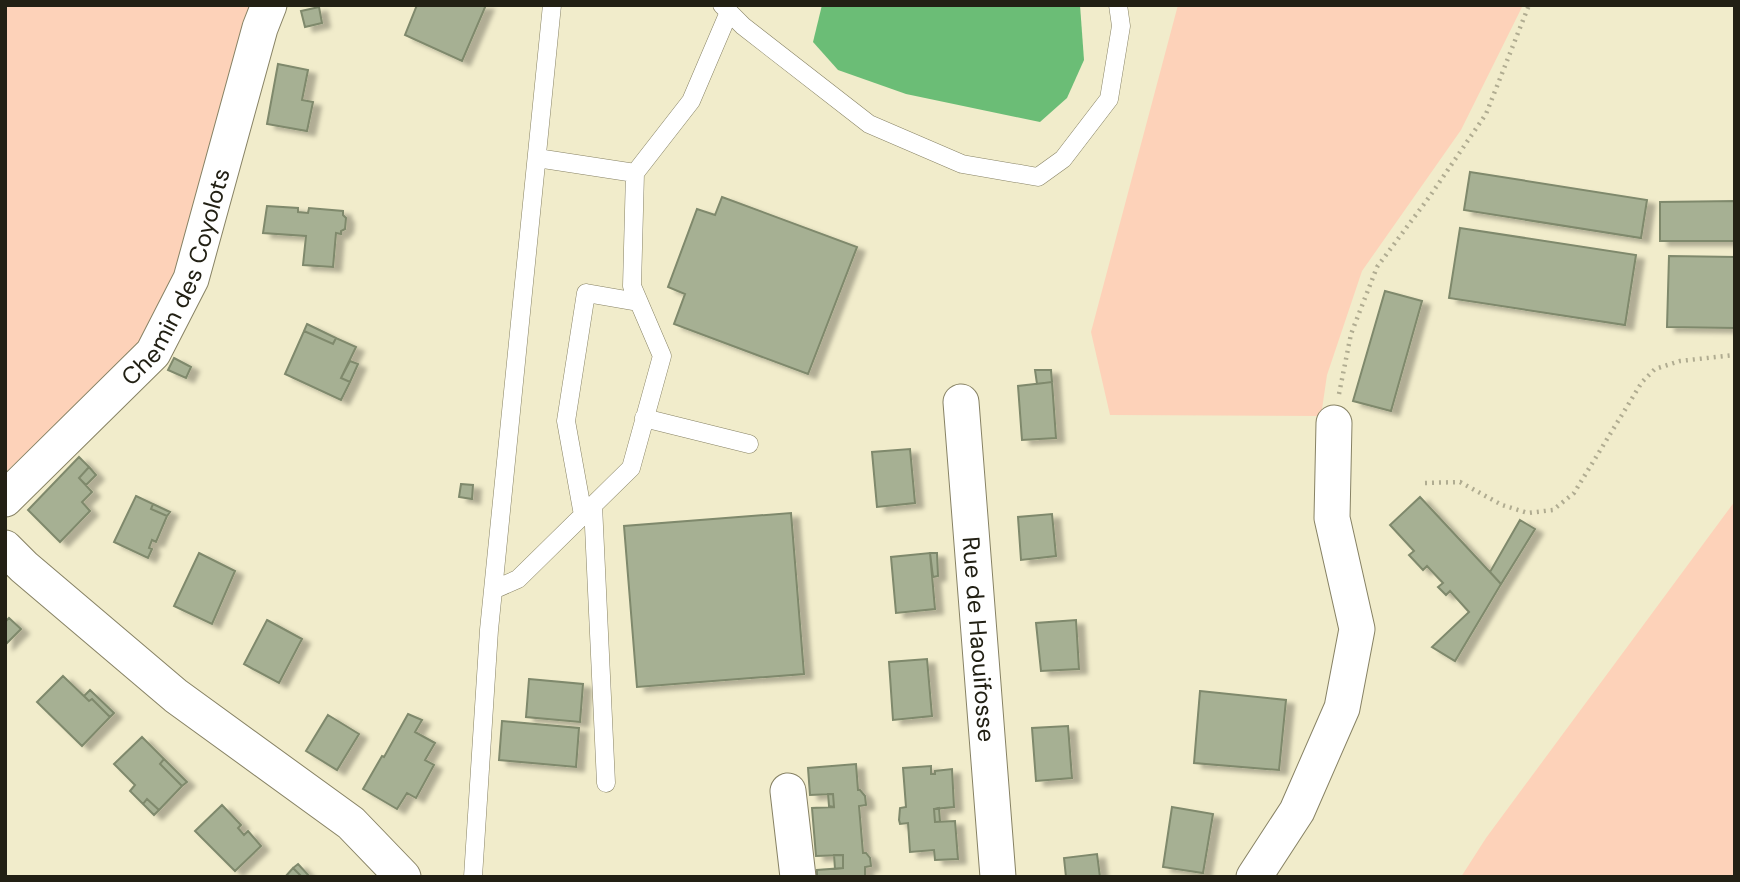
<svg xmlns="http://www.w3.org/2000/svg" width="1740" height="882" font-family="'DM Sans',sans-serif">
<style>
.green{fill:#fdd2b9}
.water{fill:#6bbd76}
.building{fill:#a6b093;stroke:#7f896c;stroke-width:2;filter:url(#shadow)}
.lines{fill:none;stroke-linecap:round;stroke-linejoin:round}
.lane-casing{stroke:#878264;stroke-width:19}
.street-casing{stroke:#878264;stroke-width:37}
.path{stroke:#b0ac91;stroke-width:4.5;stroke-dasharray:2 5;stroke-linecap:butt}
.lane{stroke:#fff;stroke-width:18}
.street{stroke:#fff;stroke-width:35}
.labels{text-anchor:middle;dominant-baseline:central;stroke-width:7;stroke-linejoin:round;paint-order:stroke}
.street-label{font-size:24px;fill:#222014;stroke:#f1eccb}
</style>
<defs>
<filter id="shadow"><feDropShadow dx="8" dy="4.5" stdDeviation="2" flood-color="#0004"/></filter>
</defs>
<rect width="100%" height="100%" fill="#f1eccb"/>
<path class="green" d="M5 5H269L180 280 141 344 5 473Z
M1178 5H1523L1461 130 1362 271 1327 375 1321 416 1110 415 1091 332Z
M1735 501V877H1461L1486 838Z"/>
<path class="water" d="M822 5H1080L1084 60 1067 98 1040 122 906 94 838 70 813 42Z"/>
<path class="building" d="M417 5H486L462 61 405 35Z
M319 7 322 23 305 27 301 11Z
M278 64 308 70 302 100 313 102 307 131 267 124Z
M1470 172 1647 200 1641 238 1464 210Z
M722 197 857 247 808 374 674 324 685 294 668 287 697 209 715 215Z
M1735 201V241H1660V202Z
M267 206 298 208V212L308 213 309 208 343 211V215L346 218 345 229 341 231V234L336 233 333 267 303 265 306 236 263 233Z
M1460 228 1636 255 1625 325 1449 298Z
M1669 256 1735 257V328L1667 327Z
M1385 291 1422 301 1391 411 1353 401Z
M307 324 336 338 333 344 304 331Z
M304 331 333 344 336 338 356 347 341 378 350 382 341 400 285 374Z
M174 358 191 367 186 378 168 370Z
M350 361 358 364 350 382 341 378Z
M1035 370H1051L1052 382 1037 384Z
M1052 382 1056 438 1022 440 1018 386Z
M910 449 915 503 877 507 872 452Z
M79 457 89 467 79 478 92 492 82 502 90 511 60 542 28 510Z
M89 467 96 475 86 485 79 478Z
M461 484 473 485 472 499 459 497Z
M136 496 153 504 151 509 167 516 156 542 152 540 149 548 152 549 148 558 114 542Z
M1420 497 1501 584 1455 661 1432 647 1469 612 1450 591 1446 595 1438 587 1443 583 1427 566 1423 570 1409 555 1414 551 1390 525Z
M153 504 170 512 167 516 151 509Z
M791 513 804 674 637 687 624 526Z
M1052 514 1056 556 1021 560 1018 517Z
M1520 520 1535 529 1501 584 1490 572Z
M199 553 235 571 212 624 174 606Z
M930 553 935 609 896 613 891 557Z
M930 553H937L938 576 933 577Z
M9 618 21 629 5 645V622Z
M267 620 302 639 279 683 244 664Z
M1076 620 1079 669 1041 671 1036 623Z
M927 659 932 716 893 720 889 662Z
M63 676 89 701 92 699 110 717 82 746 37 702Z
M529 679 583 684 580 722 526 717Z
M90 690 114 713 110 717 92 699 89 701 84 696Z
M1200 691 1286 700 1279 770 1194 763Z
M408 714 422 720 415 732 435 743 425 760 434 765 416 798 407 793 397 809 363 789 382 756 384 757Z
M328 715 359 734 337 770 306 751Z
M502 721 579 728 576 767 499 760Z
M1068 726 1072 778 1036 781 1032 728Z
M142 737 164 759 160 764 182 786 159 810 147 799 143 804 130 791 135 785 114 764Z
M164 759 187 782 182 786 160 764Z
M856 764 858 790H860L865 796 866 805 859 806 863 853H866L870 858 871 866 865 867V877H817V870L843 868V855L816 856 812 808 834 807 833 794 810 795 808 768Z
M931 766V774H935V771L952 769 954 807 934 809 935 822 955 821 958 859 935 860 934 850 910 852 908 823 900 824 899 820 900 808 906 807 903 768Z
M828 794H833L834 807 829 806Z
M147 799 159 810 154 815 143 804Z
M222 805 241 825 238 828 244 835 248 831 261 846 235 871 195 831Z
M1172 807 1213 814 1203 873 1163 867Z
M939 808 940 822H935L934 809Z
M1097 854 1100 877H1066L1064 858Z
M834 855H843V868L835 869Z
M298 864 310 877H302L293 868Z
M293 868 302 877H285Z"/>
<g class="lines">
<defs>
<path id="lane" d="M722 5 743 26 869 124 962 164 1038 177 1063 159 1109 99 1121 26 1118 5
M537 158 635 173
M644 418 749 444
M593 505 606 783
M583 515 566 421 586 293 638 302
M493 590 518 579 631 468 662 356 632 286 635 173 691 101 729 12
M473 877 489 630 552 5"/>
<g id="street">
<path id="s1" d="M961 402 998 877"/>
<path id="s2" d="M5 499 153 353 191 279 260 28 269 5"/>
<path d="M5 548 24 567 176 696 351 823 403 877"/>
<path d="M788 791 798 877"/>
<path d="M1254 877 1297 811 1342 708 1357 629 1332 518 1334 423"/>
</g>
</defs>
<use href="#lane" class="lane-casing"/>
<use href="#street" class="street-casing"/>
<path class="path" d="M1339 394 1351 334 1377 267 1430 196 1486 114 1529 5
M1425 483 1460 482 1502 505 1528 513 1553 510 1574 493 1642 382 1655 369 1680 361 1735 355"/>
<use href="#lane" class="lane"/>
<use href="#street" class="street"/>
</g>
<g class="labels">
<g class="street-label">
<text stroke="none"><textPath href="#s2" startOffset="287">Chemin des Coyolots</textPath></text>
<text stroke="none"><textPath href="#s1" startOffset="238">Rue de Haouifosse</textPath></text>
</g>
</g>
<rect width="1740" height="882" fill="none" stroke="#222014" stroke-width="14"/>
</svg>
